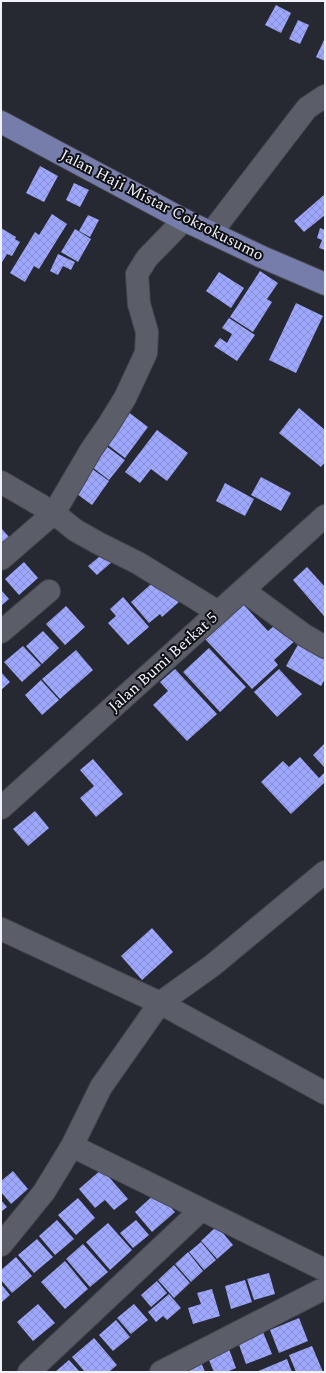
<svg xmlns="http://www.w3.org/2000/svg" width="326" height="1373" font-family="Spectral,serif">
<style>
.building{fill:url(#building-cross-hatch)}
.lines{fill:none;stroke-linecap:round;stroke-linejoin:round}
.minor-casing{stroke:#454750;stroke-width:24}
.major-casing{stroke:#454750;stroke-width:24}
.minor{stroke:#5b5d69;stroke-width:22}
.major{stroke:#777daa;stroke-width:22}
.labels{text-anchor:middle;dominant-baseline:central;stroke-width:4;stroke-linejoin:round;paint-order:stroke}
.street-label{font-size:16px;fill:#f1f2f9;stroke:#101116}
</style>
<defs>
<pattern id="building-cross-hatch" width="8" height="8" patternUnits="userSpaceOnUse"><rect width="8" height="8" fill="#9da7fe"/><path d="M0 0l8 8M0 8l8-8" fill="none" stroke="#8890d1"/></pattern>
</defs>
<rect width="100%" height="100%" fill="#262832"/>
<path class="building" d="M276 5 291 13 281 33 265 25Z
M298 20 309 25 300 44 289 39Z
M325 38V61L316 57Z
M40 166 58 176 44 202 26 193Z
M74 183 89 190 80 207 66 200Z
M325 194V215L304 232 294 221Z
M52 214 67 224 39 269 34 266 25 282 10 273 35 232 39 235Z
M88 215 99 220 90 237 79 231Z
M1 228 16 237 15 239 20 242 12 256 7 254 1 264Z
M320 228 325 230V250L319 248 322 240 317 238Z
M75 229 91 239 78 262 61 252Z
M58 254 75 262 71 270 63 266 58 275 50 271Z
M260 271 278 283 267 299 272 302 253 332 230 317Z
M219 272 244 288 231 308 206 291Z
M296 303 323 316 296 373 269 360Z
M229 318 255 335 237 361 214 346 220 338 227 343 232 334 222 328Z
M299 408 325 430V462L321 467 279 433Z
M127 411 148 427 125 458 104 442Z
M157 430 188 453 167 481 151 469 140 483 125 472Z
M102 443 125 460 109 480 87 463Z
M87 465 109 481 92 505 70 489Z
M261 477 291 493 281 511 251 495Z
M225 483 254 499 245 516 216 501Z
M1 528 12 540 1 550Z
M105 552 113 561 97 575 88 566Z
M24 562 38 578 19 595 5 579Z
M307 567 325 587 324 616 293 580Z
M159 577 180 601 162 617 160 614 149 623 131 602Z
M1 590 9 599 1 606Z
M123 597 149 627 128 645 108 623 116 616 110 609Z
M243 604 268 631 279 622 296 640 274 660 278 665 252 689 205 639Z
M66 606 85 627 65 645 46 624Z
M43 631 59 648 42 664 26 646Z
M300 641 325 655V679L321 686 286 666Z
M23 646 41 665 22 682 4 662Z
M209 648 246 687 220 712 183 672Z
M76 650 93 670 60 699 42 679Z
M175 669 217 714 187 741 153 705 168 691 160 682Z
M279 669 302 694 277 717 254 692Z
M1 672 10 682 1 690Z
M41 680 59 700 42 715 25 695Z
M325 743V768L313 755Z
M300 757 319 778 325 772V782L291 814 261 782 283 761 289 767Z
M93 759 123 794 96 817 80 798 94 786 80 770Z
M35 811 49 828 28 846 13 829Z
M152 928 173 952 142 980 121 956Z
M102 1169 128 1199 114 1210 105 1200 95 1208 79 1189Z
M13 1171 28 1189 11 1204 1 1192V1181Z
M157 1192 175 1212 152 1232 135 1212Z
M78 1198 95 1218 76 1235 58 1215Z
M1 1200 7 1207 1 1212Z
M57 1220 74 1239 55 1255 39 1236Z
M136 1220 149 1235 133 1248 120 1233Z
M108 1223 132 1250 110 1270 86 1242Z
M217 1226 233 1245 217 1259 201 1241Z
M37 1239 53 1257 34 1273 18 1255Z
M201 1242 216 1260 204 1270 189 1252Z
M83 1244 108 1272 90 1287 66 1259Z
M188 1252 203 1271 191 1282 175 1264Z
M16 1257 32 1276 12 1293 1 1280V1270Z
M65 1261 88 1289 65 1309 41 1282Z
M174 1265 190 1283 174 1298 158 1280Z
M269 1273 275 1294 254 1300 247 1279Z
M245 1280 252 1302 231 1309 225 1286Z
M157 1281 167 1293 151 1307 141 1295Z
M1 1284 10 1295 1 1303Z
M212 1289 220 1316 193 1324 188 1308 201 1304 197 1293Z
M169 1294 181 1308 167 1320 163 1316 156 1322 148 1312Z
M38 1304 55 1323 33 1341 17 1322Z
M134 1304 148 1320 131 1334 117 1318Z
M299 1318 308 1341 279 1353 270 1330Z
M116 1320 130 1337 113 1351 99 1335Z
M263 1332 272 1354 246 1364 238 1342Z
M94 1338 117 1365 109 1372H85L72 1357Z
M312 1346 323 1372H296L289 1355Z
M229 1349 236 1368 227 1372H214L208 1358Z
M287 1359 292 1372H256Z
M69 1360 80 1372H55Z
M201 1362 205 1372H177Z"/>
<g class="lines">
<defs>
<path id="minor" d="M184 220 147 258 137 274 139 304 147 332 146 353 125 398 109 424 91 450 54 513 75 530 98 543 138 563 218 612
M211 233 307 108 325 96
M1 482 54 513 1 559
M243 590 304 635 325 647
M1 632 49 591
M1 808 325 516
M1 929 160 1003 325 1093
M72 1146 325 1270
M1 1245 44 1192 72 1146 101 1087 160 1003 213 965 325 872
M29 1372 201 1210
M161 1372 325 1288"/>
<path id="major" d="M1 122 184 220 262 257 325 284"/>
</defs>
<use href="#minor" class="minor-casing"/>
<use href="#major" class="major-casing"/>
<use href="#minor" class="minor"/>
<use href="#major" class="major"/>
</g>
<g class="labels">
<g class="street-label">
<text transform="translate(162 205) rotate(27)">Jalan Haji Mistar Cokrokusumo</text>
<text transform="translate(163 662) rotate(-42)">Jalan Bumi Berkat 5</text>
</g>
</g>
<rect width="326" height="1373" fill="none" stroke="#f1f2f9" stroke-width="4"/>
</svg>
